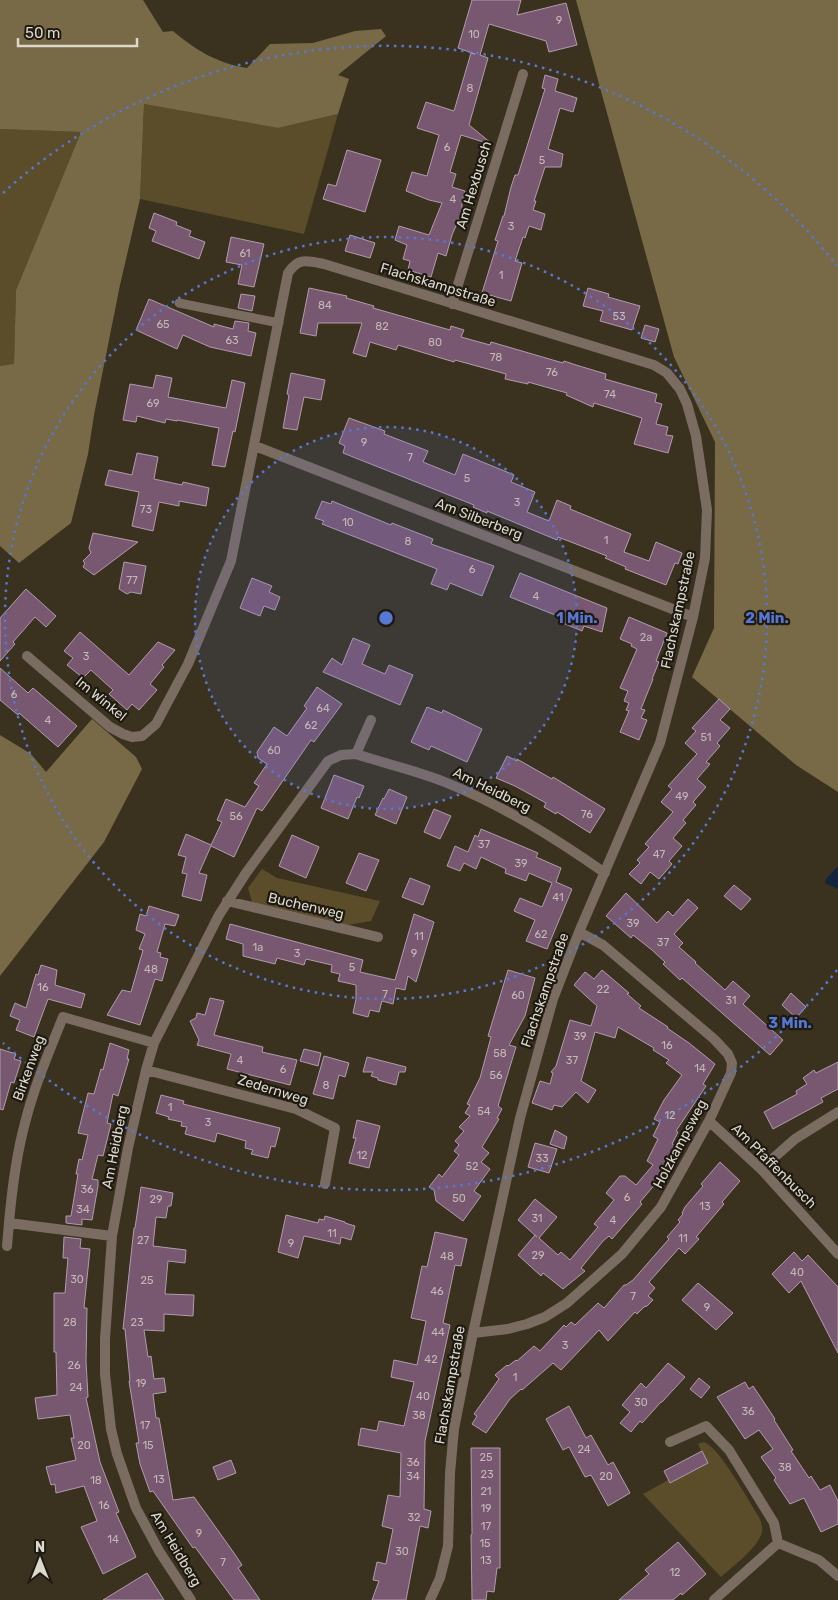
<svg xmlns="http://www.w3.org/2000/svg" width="838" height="1600" font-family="Rubik,sans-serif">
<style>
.green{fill:#5b4d2a}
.forest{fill:#786a46}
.water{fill:#14243e}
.building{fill:#785871;stroke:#b09cac}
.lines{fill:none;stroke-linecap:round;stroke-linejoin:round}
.service{stroke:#7a6c61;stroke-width:9}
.minor{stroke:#7a6c61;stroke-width:10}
.ring{fill:none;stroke:#5777d4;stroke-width:2.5;stroke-dasharray:2.5 5}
.labels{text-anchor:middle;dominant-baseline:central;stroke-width:4.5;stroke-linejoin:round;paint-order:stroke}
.number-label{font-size:11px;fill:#c4b8b5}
.street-label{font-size:14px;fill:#ddd8cc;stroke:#1e1a12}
.centre{fill:#5777d4;stroke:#1e1a12;stroke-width:2.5}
.ring-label{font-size:15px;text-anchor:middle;font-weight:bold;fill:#5777d4;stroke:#1e1a12;stroke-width:4.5;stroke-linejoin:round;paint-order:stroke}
</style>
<rect width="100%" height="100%" fill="#3a321f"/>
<path class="green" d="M144 104 278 128 338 114 304 234 140 199Z
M0 129 81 132 16 290 14 365 0 366Z
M262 869 277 878 380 901 371 921 348 925 252 902 248 888Z
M704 1442C720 1448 748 1500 759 1517 761 1522 763 1527 762 1532 759 1547 732 1567 721 1577L643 1494 668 1480 670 1483 707 1463 698 1444Z"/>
<path class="forest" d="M0 0H143L163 32 173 31C197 51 217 63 247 68L270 44 313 43 355 31 381 29 386 36 338 75 349 79 338 114 278 128 144 104 140 199 120 285 94 415 88 454 71 523 19 563 0 546V366L14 364 16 290 81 132 0 129Z
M576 0H838V792L796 765 692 677 714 628 715 442 674 357Z
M92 719 136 757 142 769 104 842 0 976V735L31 754 46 772Z"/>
<path class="water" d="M838 866V889L825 883 826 879Z"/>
<path class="building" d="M472 0H521L517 15 566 3 577 45 549 52 546 41 489 24 480 55 488 58 469 125 491 143 490 144 461 135 450 172 456 174 452 187 465 191 462 201V212L452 235 446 256 438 253 431 277 408 270 410 261 403 259 407 245 395 240 399 226 429 235 442 203 429 200 406 191 412 172 427 176 439 135 417 128 426 102 454 111 471 53 475 54 458 48Z
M545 75 558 79 555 91 577 98 573 112 560 108 548 149 563 154 561 167H545L534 201H536L533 210 545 214 541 230 529 226 525 238 523 237 515 261 522 263 511 301 482 293 498 241 495 240 503 216H504L511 187 515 175H518L545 89 542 88Z
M347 150 381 160 365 212 323 199 328 184 336 186Z
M154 213 177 222 176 225 191 231 189 236 205 242 199 259 152 241 156 231 149 228Z
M350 235 375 243 370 258 345 251Z
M231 237 264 244 254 287 238 284 242 265 226 262Z
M309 288 347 296 346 298 374 306 373 308 450 330 451 326 464 330 461 337 490 345 491 342 563 363 564 361 576 365 606 374 605 379 657 394 655 402 662 404 656 424 668 427 666 435 673 436 668 453 634 444 642 418 594 403 593 407 566 395 567 393 528 382V384L505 379 506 374 455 360 454 362 398 345 396 350 370 342 366 357 353 353 362 323H318L316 336 300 333Z
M588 288 609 294 608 297 640 306 632 330 600 321 603 311 583 306Z
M241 294 255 296 252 311 238 308Z
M149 299 214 327V324L233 329 235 321 249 323 248 331 256 333 251 356 210 347 183 335 177 349 136 330Z
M645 325 659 329 655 342 641 338Z
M291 373 325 380 321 400 304 397 297 430 283 428 289 395 287 394Z
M156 375 172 378 168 397 226 408 232 380 245 383 235 432 233 431 225 467 212 465 219 428 177 420V421L166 419 165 423 137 416 136 422 123 420 130 384 153 388Z
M349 418 385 431 384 434 428 451 423 462 455 475 463 454 514 475 511 482 535 492 527 512 549 521 557 500 571 506 570 509 631 534 624 552 649 561 656 542 682 553 678 564 675 563 666 585 625 569 626 567 605 558 607 556 558 537 557 540 487 511V513L473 507 474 505 343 453 345 446 339 443Z
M137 453 158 457 154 479 182 485 183 482 209 488 206 506 179 501V506L159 502 153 531 132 526 139 492 105 485 109 470 132 475Z
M322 501 331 504 332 501 391 525 392 523 433 539 431 544 494 566 482 596 450 583 447 590 431 584 437 569 322 524 324 521 315 518Z
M93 533 138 542 94 575 83 567 85 563 83 561 91 553 89 548Z
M124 562 146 566 141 594 131 592 127 594 119 589Z
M520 573 607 608 602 632 584 626 582 631 558 621 560 617 510 597Z
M252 578 272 586 269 592 280 597 275 610 264 606 260 616 240 608Z
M26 589 56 616 46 627 35 617 13 642 15 644 0 661V618Z
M629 617 667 633 656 661 659 662 652 679H653L641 709 645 710 641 718 647 720 639 740 620 732 629 711 626 710 629 703 624 701 628 691 620 688 637 649 631 646 632 644 620 639Z
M80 632 129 675 158 642 175 650 162 665 164 667 150 684 157 690 139 710 132 704 127 710 109 694 113 690 91 670 83 678 67 665 73 658 64 651Z
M353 638 370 645 362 664 385 674 389 665 413 675 400 705 323 672 332 658 342 665Z
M0 668 28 693 33 688 77 726 58 747 19 713 18 715 0 700Z
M317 687 342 704 314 742 311 740 262 811 257 808 234 857 211 846 199 873 207 875 201 901 182 896 187 874 182 873 186 857 178 855 186 834 211 845 222 822 217 820 226 799 245 807 259 786 254 783 267 764 258 758 257 752 274 727 287 736 307 708 304 706Z
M719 699 730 709 720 720 730 728 717 743 720 746 706 762 710 764 697 779 706 787 693 802 696 805 683 820 686 823 673 838 682 846 669 861 672 864 659 879 650 872 641 884 629 874 640 863 637 860 649 847 645 844 673 812 661 802 672 789 668 786 697 754 685 743 696 731 692 728Z
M427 707 442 713 443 710 482 729 467 762 431 746 429 750 411 742Z
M507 756 517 761V759L552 779 553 777 605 809 590 833 557 812 556 814 544 807 546 803 515 786 496 778Z
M334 775 364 786 359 798 357 797 348 819 321 808Z
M389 789 407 797 396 824 375 815 383 798 384 799Z
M434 809 451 816 440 839 424 832Z
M481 829 538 853 536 857 561 868 556 882 572 889 547 949 526 941 535 920 514 911 520 898 542 907 552 883 529 873 526 881 505 873 506 869 481 857 476 869 464 863 460 871 447 866 455 846 468 852 475 835 478 837Z
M292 835 319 847 306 878 279 866Z
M359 853 379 860 366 891 346 883Z
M410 878 430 886 423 905 402 897Z
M734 885 751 899 741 910 724 896Z
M626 893 657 923 668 911 673 916 688 899 698 908 674 934 683 943 679 947 696 962 695 963 725 990 733 981 750 996 743 1004 783 1040 770 1055 682 978 680 980 663 964 665 962 652 950 633 935 631 938 606 916Z
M149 906 179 915 175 926 165 924 157 952 161 953 160 957 168 959 162 981 155 979 140 1025 107 1015 122 990 131 992 143 950 139 949 145 934 136 930 140 914 146 916Z
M414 914 434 922 416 982 408 976 405 990 396 988 393 1004 382 1001 379 1012 370 1010 368 1017 353 1013 356 999V985L338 981 340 974 331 972 332 965 306 959 304 965 277 958 275 964 243 956V944L226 939 230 924 363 960 360 972 395 980Z
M41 965 57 970 55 985 85 994 81 1008 48 999 34 1037 16 1030 20 1020 10 1016 15 1003 26 1008 36 974 38 975Z
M508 970 535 978 525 1016 509 1045 516 1047 498 1106 502 1109 497 1118 499 1119 482 1147 489 1153 481 1162 490 1169 474 1191 481 1196 463 1221 436 1201 434 1190 429 1187 439 1174 442 1177 459 1155 454 1151 459 1145 455 1141 464 1131 459 1127 470 1116 465 1113 470 1105 467 1104 480 1078 491 1037 488 1036Z
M602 970 629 993 627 994 641 1006 639 1008 668 1027 667 1028 689 1043 715 1064 703 1084 706 1086 676 1131 678 1132 672 1144 676 1147 657 1182 640 1202 642 1204 612 1239 609 1236 603 1241 581 1268 585 1271 563 1289 543 1273 541 1276 518 1255 535 1235 537 1237 518 1220 535 1199 557 1217 539 1238 558 1255 561 1252 570 1260 598 1227 594 1224 614 1200 606 1193 620 1176H625L636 1185 653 1165 647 1161 658 1139 653 1136 660 1122 654 1119 664 1100 682 1075 666 1063 669 1060 653 1050 654 1048 618 1027 615 1038 595 1032 581 1081 596 1090 588 1103 576 1092 562 1107 554 1105 552 1110 532 1103 540 1081 550 1084 553 1073 551 1072 556 1066 570 1020 591 1026 597 1006 574 985 585 972 594 979Z
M791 993 806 1007 796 1018 782 1005Z
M210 998 224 1001 214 1035 263 1047 262 1052 297 1060 290 1085 227 1069 231 1054 197 1045 199 1040 190 1021 196 1018 197 1013 205 1015Z
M110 1043 129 1050 127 1059H129L118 1096 113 1094 107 1123 111 1124 103 1156 98 1155 92 1179 98 1180V1186L92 1220 82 1219V1225L66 1223V1216H71L78 1174H76L79 1159 82 1160 88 1135 78 1133 88 1093 94 1094 101 1069 103 1070Z
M0 1049 16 1054 14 1059 21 1061 14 1083 11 1082 3 1110 0 1109Z
M304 1049 321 1053 318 1066 300 1061Z
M324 1056 349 1063 345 1077 339 1075 333 1099 313 1094Z
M367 1057 406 1067 405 1072H399L396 1085 378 1080V1078L371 1076 373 1072H363Z
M838 1062V1089L821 1098 823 1102 773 1129 764 1112 797 1094 796 1091 807 1084 803 1078 814 1070 816 1073Z
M161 1095 184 1101 183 1104 280 1128 275 1147 271 1146 268 1158 251 1154 253 1150 245 1148 246 1141 217 1133 215 1142 185 1134 187 1127 181 1126 182 1122 168 1119 169 1117 156 1113Z
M357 1120 380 1126 369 1168 349 1163 356 1138H353Z
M555 1130 567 1137 564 1149 550 1144Z
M535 1143 557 1149 549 1173 528 1167Z
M720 1162 740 1181 722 1202 724 1204 696 1237 699 1239 685 1254 679 1248 649 1282 655 1288 648 1296 653 1300 647 1306 644 1307 637 1314 635 1312 608 1341 599 1330 561 1370 553 1363 522 1390 521 1389 510 1399 486 1433 472 1424 477 1416 474 1414 499 1379 495 1375 507 1365 508 1366 516 1360 517 1361 534 1346 540 1351 564 1325 566 1327 571 1322 575 1325 598 1303 604 1308 624 1285H626L633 1280 669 1239 667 1237 680 1222 678 1220 683 1214 682 1213 685 1207 703 1186 701 1184Z
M141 1187 173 1193 171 1206H168L166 1218 156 1217 153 1246 186 1250 185 1263 168 1261 165 1294 194 1295 193 1316 164 1314V1331L144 1330 148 1357 151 1356 154 1379 164 1378 166 1392 153 1394 156 1418H159L173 1500 194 1497 234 1553 242 1565 238 1568 260 1600H234L195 1547 193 1548 153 1491 150 1492 140 1464 136 1443H139L129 1381H130L125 1329H123L134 1228H135Z
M286 1215 318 1223 319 1219 324 1220 325 1216 345 1222V1223L355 1226 351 1240 341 1237 340 1244 304 1236 298 1258 278 1252Z
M435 1232 467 1239 461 1266 455 1265 443 1323 450 1325 425 1441 424 1509 431 1511 428 1528 420 1526 406 1600H372L379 1581 373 1580 377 1562 386 1564 393 1529 382 1526 388 1495 400 1497 401 1453 358 1445 361 1428 377 1431 379 1421 404 1426 414 1382 391 1377 394 1360 417 1365 426 1321 411 1318 422 1266 427 1267Z
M64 1237 81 1239 80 1248 90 1249 84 1308H87L86 1361 88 1397 86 1398 100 1462 119 1512 116 1513 136 1557 103 1574 81 1527 97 1521 84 1486 56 1493 55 1484 51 1485 46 1467 76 1460 71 1438H74L70 1415 38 1419 35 1398 57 1395 56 1352H54V1293H65L68 1258H63Z
M794 1252 802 1261 808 1255 838 1287V1353L801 1281 789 1293 772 1274Z
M698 1283 733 1313 716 1330 682 1300Z
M668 1363 685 1377 662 1402H661L642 1423 640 1421 631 1432 620 1423 630 1412 622 1405 641 1383 646 1388Z
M699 1378 710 1387 701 1398 690 1389Z
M745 1382 749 1389 753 1386 775 1419 774 1420 793 1450 791 1451 809 1478 811 1476 820 1490 830 1485 838 1501V1524L821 1532 804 1498 790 1504 774 1480 776 1478 761 1457 773 1449 759 1430 745 1439 717 1397Z
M569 1406 586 1438 591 1435 608 1465 613 1462 630 1493 608 1506 591 1475 585 1477 569 1447 563 1450 546 1419Z
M471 1448H500V1568H497L494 1592 487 1591 486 1600H472L471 1535 472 1534Z
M702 1451 708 1463 670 1483 664 1471Z
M231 1460 236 1473 218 1480 213 1467Z
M678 1542 706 1574 682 1595 681 1593 673 1600H619L649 1574 645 1570Z
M147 1573 164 1600H103Z"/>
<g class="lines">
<path class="service" d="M179 303 279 323"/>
<path class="minor" d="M452 304 523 74
M255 446 693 617
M27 656 110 727 123 734 132 737 142 736 156 724 188 664 231 561 288 273C299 257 307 261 324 264L654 365 667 373 680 389 687 404 696 436 707 510 705 558 693 617 660 743 579 932 553 999 520 1118 473 1333 454 1429 450 1473 448 1546 440 1578 430 1600
M356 754 371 720
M227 901 378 937
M146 1070 296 1109 335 1128 325 1184
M709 1121 761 1169 838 1254
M761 1169 795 1139 838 1112
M112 1236 9 1223C12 1189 16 1156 25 1123 34 1087 49 1052 63 1017L154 1043
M7 1246 9 1223
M473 1333 508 1329 527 1324 545 1317 567 1303 622 1254 661 1207 709 1121 731 1073 732 1063 728 1054 714 1039 603 945 579 932
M670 1442 706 1426 729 1450 774 1523 778 1543
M191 1600 159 1551 136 1508 117 1454 111 1429 105 1374V1339L112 1236 128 1148 146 1070 154 1043 219 915 246 873 328 761 341 755 356 754C386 764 418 771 447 783 504 806 555 838 605 873
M714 1600 778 1543 819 1560 838 1576"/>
</g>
<circle cx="386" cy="618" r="191" fill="#5777d4" fill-opacity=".12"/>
<g class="ring">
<circle cx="386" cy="618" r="191"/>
<circle cx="386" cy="618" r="381"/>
<path d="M837 970A572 572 0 0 1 3 1043M3 193A572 572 0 0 1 837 266"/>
</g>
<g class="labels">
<g class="number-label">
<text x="559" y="20">9</text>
<text x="474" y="34">10</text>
<text x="470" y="88">8</text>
<text x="447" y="147">6</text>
<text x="542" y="160">5</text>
<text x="453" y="199">4</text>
<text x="511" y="226">3</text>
<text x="245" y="253">61</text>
<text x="501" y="275">1</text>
<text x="325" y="305">84</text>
<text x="619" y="316">53</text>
<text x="163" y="324">65</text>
<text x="382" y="326">82</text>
<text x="232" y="340">63</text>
<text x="435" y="342">80</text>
<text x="496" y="357">78</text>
<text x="552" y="372">76</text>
<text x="610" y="394">74</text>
<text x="153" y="403">69</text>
<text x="364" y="442">9</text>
<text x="410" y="457">7</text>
<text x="467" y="478">5</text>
<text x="517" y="502">3</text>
<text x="146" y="509">73</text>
<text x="348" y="522">10</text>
<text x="606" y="540">1</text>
<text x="408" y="541">8</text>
<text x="472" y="569">6</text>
<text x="132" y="580">77</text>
<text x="536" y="596">4</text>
<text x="646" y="637">2a</text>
<text x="86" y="656">3</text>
<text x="14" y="694">6</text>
<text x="323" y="708">64</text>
<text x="48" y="720">4</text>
<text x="311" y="725">62</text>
<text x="706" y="737">51</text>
<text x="274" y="750">60</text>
<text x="682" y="796">49</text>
<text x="587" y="814">76</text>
<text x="236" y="816">56</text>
<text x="484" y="844">37</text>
<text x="659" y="854">47</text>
<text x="521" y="863">39</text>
<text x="558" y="897">41</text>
<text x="633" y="923">39</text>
<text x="541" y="934">62</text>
<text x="419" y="936">11</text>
<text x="663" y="942">37</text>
<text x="258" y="947">1a</text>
<text x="297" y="953">3</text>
<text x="414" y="953">9</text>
<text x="352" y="967">5</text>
<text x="151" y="969">48</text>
<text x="43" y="987">16</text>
<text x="603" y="989">22</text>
<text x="385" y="994">7</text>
<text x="518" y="995">60</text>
<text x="731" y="1000">31</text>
<text x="580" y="1036">39</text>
<text x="667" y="1045">16</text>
<text x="500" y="1053">58</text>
<text x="240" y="1060">4</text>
<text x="572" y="1060">37</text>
<text x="700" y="1068">14</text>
<text x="283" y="1069">6</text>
<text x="496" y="1075">56</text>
<text x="326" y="1085">8</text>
<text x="170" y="1107">1</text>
<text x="484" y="1111">54</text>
<text x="670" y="1115">12</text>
<text x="208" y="1122">3</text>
<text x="362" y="1155">12</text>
<text x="542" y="1158">33</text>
<text x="472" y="1166">52</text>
<text x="87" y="1189">36</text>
<text x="627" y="1197">6</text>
<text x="459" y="1198">50</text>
<text x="156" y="1199">29</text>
<text x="705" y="1206">13</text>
<text x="83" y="1209">34</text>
<text x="537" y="1218">31</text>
<text x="613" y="1220">4</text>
<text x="332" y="1233">11</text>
<text x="683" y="1238">11</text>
<text x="143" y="1240">27</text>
<text x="291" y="1243">9</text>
<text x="538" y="1255">29</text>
<text x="447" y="1256">48</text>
<text x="797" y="1272">40</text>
<text x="77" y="1279">30</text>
<text x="147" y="1280">25</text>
<text x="437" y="1291">46</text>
<text x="633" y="1296">7</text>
<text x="707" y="1307">9</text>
<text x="70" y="1322">28</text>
<text x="137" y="1322">23</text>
<text x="438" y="1332">44</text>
<text x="565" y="1345">3</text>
<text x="431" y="1359">42</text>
<text x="74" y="1365">26</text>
<text x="515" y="1377">1</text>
<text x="141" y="1383">19</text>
<text x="76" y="1387">24</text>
<text x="423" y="1396">40</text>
<text x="641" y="1402">30</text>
<text x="748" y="1411">36</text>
<text x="419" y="1415">38</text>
<text x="145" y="1425">17</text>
<text x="84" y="1445">20</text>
<text x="148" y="1445">15</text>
<text x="584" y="1449">24</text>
<text x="486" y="1457">25</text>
<text x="413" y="1462">36</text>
<text x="785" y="1467">38</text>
<text x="487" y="1474">23</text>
<text x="413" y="1476">34</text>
<text x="606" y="1476">20</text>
<text x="159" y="1479">13</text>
<text x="96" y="1480">18</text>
<text x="486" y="1491">21</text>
<text x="104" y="1505">16</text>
<text x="486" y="1508">19</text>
<text x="414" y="1517">32</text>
<text x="486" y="1526">17</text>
<text x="199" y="1533">9</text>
<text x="113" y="1539">14</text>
<text x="485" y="1543">15</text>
<text x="402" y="1551">30</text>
<text x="486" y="1560">13</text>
<text x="223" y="1562">7</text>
<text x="675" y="1572">12</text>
</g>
<g class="street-label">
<text transform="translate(474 185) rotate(-73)">Am Hexbusch</text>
<text transform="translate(438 285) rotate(17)">Flachskampstraße</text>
<text transform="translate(479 519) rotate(21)">Am Silberberg</text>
<text transform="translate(678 610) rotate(-78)">Flachskampstraße</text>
<text transform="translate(101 699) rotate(39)">Im Winkel</text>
<text transform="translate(492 790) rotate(26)">Am Heidberg</text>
<text transform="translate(306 906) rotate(13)">Buchenweg</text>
<text transform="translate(545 990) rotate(-71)">Flachskampstraße</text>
<text transform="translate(29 1068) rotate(-70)">Birkenweg</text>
<text transform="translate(273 1090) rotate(17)">Zedernweg</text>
<text transform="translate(680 1144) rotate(-62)">Holzkampsweg</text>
<text transform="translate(115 1147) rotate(-79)">Am Heidberg</text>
<text transform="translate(774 1166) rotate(45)">Am Pfaffenbusch</text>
<text transform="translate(450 1385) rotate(-80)">Flachskampstraße</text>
<text transform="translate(176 1549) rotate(59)">Am Heidberg</text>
</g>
</g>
<circle cx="386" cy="618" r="8" class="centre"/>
<g class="ring-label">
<text x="577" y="623">1 Min.</text>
<text x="767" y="623">2 Min.</text>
<text x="790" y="1028">3 Min.</text>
</g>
<g transform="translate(40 1560)" stroke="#1e1a12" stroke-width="4" paint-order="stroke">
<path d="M0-4L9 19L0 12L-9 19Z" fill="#ddd8cc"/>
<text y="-8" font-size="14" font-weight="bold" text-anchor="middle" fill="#ddd8cc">N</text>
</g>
<path d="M18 38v8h119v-8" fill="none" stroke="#ddd8cc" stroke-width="2.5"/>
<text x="25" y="38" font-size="15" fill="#ddd8cc" stroke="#1e1a12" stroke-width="4" paint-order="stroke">50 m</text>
</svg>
